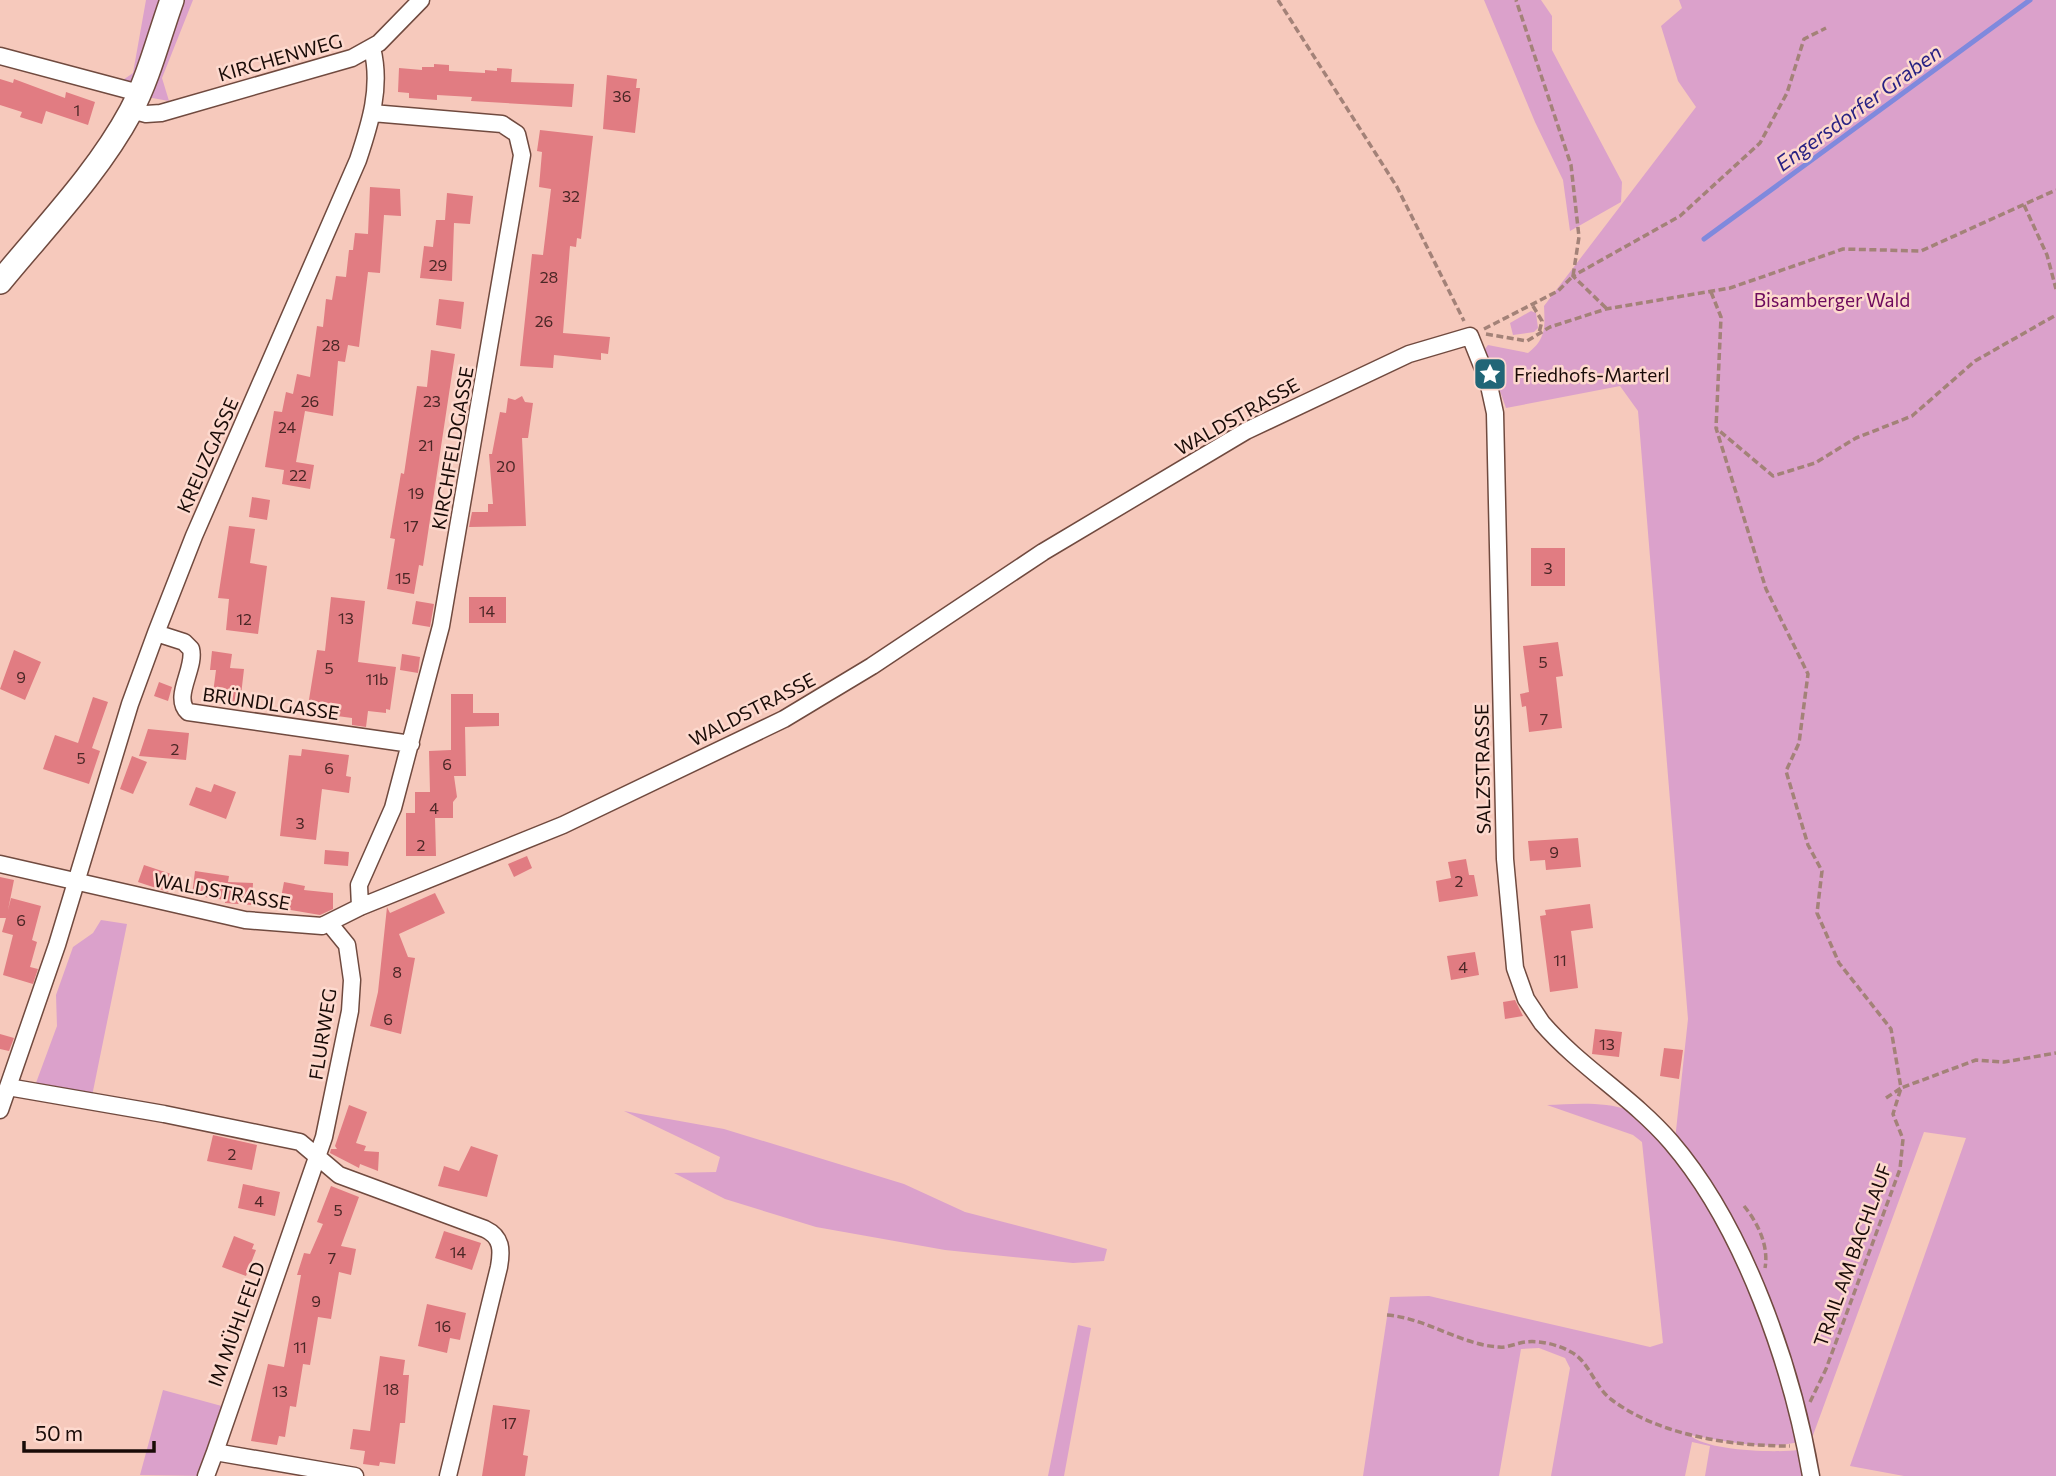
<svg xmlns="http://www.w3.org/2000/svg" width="2056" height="1476" font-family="Commissioner,sans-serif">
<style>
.green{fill:#dba1cb}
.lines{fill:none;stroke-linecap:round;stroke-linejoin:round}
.stream{stroke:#7f89dd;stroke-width:5}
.building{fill:#e17c82}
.minor-casing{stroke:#704a3f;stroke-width:19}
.secondary-casing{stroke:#704a3f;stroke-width:26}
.path{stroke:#a38278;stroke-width:3.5;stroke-dasharray:7 3.5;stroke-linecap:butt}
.minor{stroke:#fff;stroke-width:16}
.secondary{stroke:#fff;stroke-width:23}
.labels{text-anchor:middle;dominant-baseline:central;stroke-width:5;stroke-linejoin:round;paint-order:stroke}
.number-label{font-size:16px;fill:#4b2726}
.street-label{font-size:19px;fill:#190b07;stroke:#fdd9ce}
.park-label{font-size:19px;fill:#6e0a5d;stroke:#fdd9ce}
.poi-label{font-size:19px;fill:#190b07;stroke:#fdd9ce;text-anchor:start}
.water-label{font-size:21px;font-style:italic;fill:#292283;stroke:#fdd9ce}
</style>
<rect width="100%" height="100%" fill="#f6c9bc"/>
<path class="green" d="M146 0H193L162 78 169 101 119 92 123 80 133 73Z
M1484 0H1541L1552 16V50L1622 182 1621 202 1570 231 1563 180 1535 122Z
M1679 0H2056V1476H1904L1850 1466 1966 1138 1924 1132 1812 1438C1771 1453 1732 1442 1690 1435 1706 1451 1775 1453 1798 1450L1802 1476H1705L1710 1446 1692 1442 1685 1476H1551L1570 1368 1565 1358 1539 1348 1521 1349 1499 1476H1363L1390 1297 1429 1296 1650 1347 1663 1343 1642 1142 1633 1135 1547 1105C1571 1104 1604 1101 1628 1110 1678 1132 1727 1239 1747 1288L1763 1291 1675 1140 1688 1019 1638 411 1620 386 1506 408 1485 349 1488 345 1528 353C1546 339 1545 327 1544 306L1696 107 1678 81 1661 26 1682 8Z
M1531 311 1536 313 1538 328 1534 332 1513 335 1510 323Z
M101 920 127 924 91 1101 33 1091 57 1026 56 995 73 947 93 933Z
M624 1111 724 1129 904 1184 965 1212 1107 1249 1104 1261 1073 1263 945 1250 816 1227 725 1199 674 1173 716 1172 720 1157Z
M1078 1325 1091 1328 1064 1476H1048Z
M163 1390 229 1408 206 1476 140 1475Z"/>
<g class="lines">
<path class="stream" d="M1704 239 2030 0"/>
</g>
<path class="building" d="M434 64 449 65V71L485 73V70L497 71V68L512 69 511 82 574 84 572 107 471 101 472 97 437 95V100L409 98V93L398 92 399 68 422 70V67H434Z
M607 75 637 79 636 88H640L635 133 603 129Z
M0 79 13 83 14 79 65 98 66 92 95 102 88 125 46 111 42 124 20 117 22 112 0 105Z
M540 130 593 136 581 239 577 238 576 247 570 246 563 333 610 337 608 354 601 353V360L554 355 553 368 520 366 532 254 543 255 551 189 539 187 542 152 537 151Z
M370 187 400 189 401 216 384 215 380 273 368 272 359 347 348 345 345 362 338 361 333 416 305 411 296 462 314 465 310 489 282 484 284 470 265 467 274 411 282 412 286 392 293 394 297 374 310 377 317 326 323 327 326 299 332 300 336 276 346 277 349 250H353L355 233 368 234Z
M447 193 473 196 470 224 454 223 452 281 420 278 424 246 433 247 436 220H445Z
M439 299 464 302 461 329 436 325Z
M431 350 455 354 423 566 419 565 414 594 387 589 395 539 390 538 401 473 404 474 417 386 427 387Z
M522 396 525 402 533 403 528 438H522L526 526 469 527 472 512H488V504H493L489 454H492L500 412 506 413 508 398 515 400Z
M252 497 270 500 267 520 249 517Z
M229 526 255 529 250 563 267 566 258 634 226 630 229 599 218 598Z
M1531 548H1565V586H1531Z
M331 597 365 601 358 662 396 667 390 710 386 709V713L368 711 366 727 352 725V718L307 712 317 650 325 651Z
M469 597H506V623H469Z
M416 601 434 604 430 627 412 624Z
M1558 642 1563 676 1556 677 1562 728 1529 732 1526 706 1522 707 1520 694 1529 692 1523 646Z
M14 650 41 662 25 700 0 689Z
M212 651 232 654 230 668 244 669 240 704 212 701 216 670H210Z
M402 654 420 657 418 673 400 670Z
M159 682 172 687 168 701 154 696Z
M451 694H473V713H499V726L465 727 466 776H454L457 797 453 802V818H435L436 856H406V813H415V792H430L429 751 451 750Z
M93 697 108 702 92 748 100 751 89 784 43 769 55 735 78 743Z
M148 729 189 733 186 760 139 756Z
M302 749 349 755 346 776 351 777 349 793 322 789 316 840 280 836 289 755 301 756Z
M132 756 147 762 133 794 120 789Z
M214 784 236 792 226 819 189 805 196 787 211 792Z
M1578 838 1581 867 1546 870 1545 860 1530 861 1528 841Z
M325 850 349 852 348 866 324 864Z
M527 856 532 868 514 877 508 864Z
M1466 859 1469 875H1474L1478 896 1439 902 1436 881 1451 878 1448 862Z
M144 865 174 875 168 892 138 882Z
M195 871 229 876 228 882 253 883 252 905 225 903V900L192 895Z
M0 877 14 880 8 910 11 898 41 906 32 940 37 942 30 967 38 969 33 984 3 975 13 935 2 932 6 918H0Z
M284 882 305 886 304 890 333 893V909L320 915 279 908Z
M435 893 445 913 399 934 408 957 415 958 401 1034 370 1026 378 992 387 907 390 913Z
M1590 904 1593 928 1571 931 1578 988 1550 992 1540 916 1546 915 1545 910Z
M1475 952 1479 975 1451 980 1447 956Z
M1515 1000 1523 1016 1505 1019 1503 1002Z
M1595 1029 1622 1032 1619 1057 1592 1054Z
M0 1034 14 1038 9 1051 0 1049Z
M1664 1048 1683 1050 1679 1079 1660 1076Z
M349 1105 367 1112 356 1143 366 1146 364 1151 379 1152 378 1171 360 1164 359 1168 330 1153 331 1149H337L335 1146Z
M213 1135 257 1145 252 1170 207 1161Z
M471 1146 498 1155 487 1197 438 1186 444 1166 459 1171Z
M243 1184 280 1192 275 1216 238 1208Z
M331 1186 359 1197 341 1246 356 1249 351 1275 339 1272 331 1319 318 1317 310 1365 303 1364 296 1407 290 1406 285 1437 279 1436 277 1445 251 1441 268 1364 284 1367 301 1275H297L304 1253 310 1254 323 1224 317 1222Z
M444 1231 481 1243 472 1270 435 1258Z
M234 1236 254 1244 252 1249 256 1250 246 1276 222 1267Z
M427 1304 466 1313 460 1340 450 1338 447 1353 418 1346Z
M380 1356 405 1360 403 1375H409L405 1423H400L395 1464 380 1462 379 1466 363 1464 365 1451 350 1449 353 1429 370 1431Z
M493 1405 530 1410 523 1455 528 1456 525 1476H482Z"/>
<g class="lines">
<defs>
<path id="minor" d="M0 56 139 93
M131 110 146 114 161 113 352 58 379 43 421 0
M156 633 184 642 191 649C196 668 172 697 188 712L411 744
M0 864 245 920 322 926 360 907 563 825 784 719 872 666 1043 552 1246 431 1409 354 1470 336 1488 381 1495 413 1505 859 1515 968 1526 999 1542 1023C1580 1067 1632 1097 1671 1142 1744 1227 1792 1366 1811 1476
M360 907 359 885 393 808 441 626 522 155 517 134 502 124 372 113
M329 923 347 945 352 980 350 1011 324 1137 215 1452 355 1476
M8 1087 164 1114 300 1142 339 1175 485 1229C502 1237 502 1250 499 1267L448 1476
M0 1110 57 945 130 704 156 633 194 536 358 160C370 124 382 87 372 48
M206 1476 215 1452"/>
<path id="secondary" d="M0 282C45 227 97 174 131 111 149 77 159 36 172 0"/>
</defs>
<use href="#minor" class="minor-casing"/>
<use href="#secondary" class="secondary-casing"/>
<path class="path" d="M1278 0 1397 187 1464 321
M2024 205 2047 255 2056 289
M1711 292 1721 317 1716 428
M1533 306 1542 321 1539 333
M1606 308 1573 276 1680 216 1760 143 1787 93 1804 39 1826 28
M1484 329 1558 291 1573 276 1579 237 1571 165 1516 0
M1486 334 1527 341 1550 327 1606 309 1730 288 1843 249 1921 251 2056 190
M1886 1098 1901 1088 1891 1029 1839 963 1817 913 1822 871 1808 845 1786 771 1799 743 1808 674 1766 589 1716 428 1773 476 1815 463 1856 438 1912 416 1975 361 2056 315
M1744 1206C1758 1223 1769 1246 1765 1268
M1387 1315C1426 1318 1461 1345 1499 1347 1507 1348 1517 1343 1525 1342 1540 1340 1559 1345 1571 1352 1590 1362 1594 1387 1612 1400 1660 1436 1732 1446 1790 1446
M1810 1402 1826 1369 1900 1169 1903 1139 1893 1114 1901 1088 1976 1060 2004 1062 2056 1053"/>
<use href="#minor" class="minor"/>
<use href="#secondary" class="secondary"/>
</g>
<defs>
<symbol id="sight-square" viewBox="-11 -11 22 22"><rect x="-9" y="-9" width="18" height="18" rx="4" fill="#216677" stroke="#fdd9ce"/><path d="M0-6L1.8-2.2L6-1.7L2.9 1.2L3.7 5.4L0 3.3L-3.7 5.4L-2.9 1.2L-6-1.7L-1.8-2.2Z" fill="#fff"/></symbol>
</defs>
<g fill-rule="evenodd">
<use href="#sight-square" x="1471" y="355" width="38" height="38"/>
</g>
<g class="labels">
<g class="number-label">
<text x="622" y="95">36</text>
<text x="77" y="109">1</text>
<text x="571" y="195">32</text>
<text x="438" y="264">29</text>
<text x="549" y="276">28</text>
<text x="544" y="320">26</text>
<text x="331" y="344">28</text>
<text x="310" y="400">26</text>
<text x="432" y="400">23</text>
<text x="287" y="426">24</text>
<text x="426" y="444">21</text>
<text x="506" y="465">20</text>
<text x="298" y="474">22</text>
<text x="416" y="492">19</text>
<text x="411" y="525">17</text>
<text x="1548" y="567">3</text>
<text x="403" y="577">15</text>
<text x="487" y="610">14</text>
<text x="346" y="617">13</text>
<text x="244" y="618">12</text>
<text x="1543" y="661">5</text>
<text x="329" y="667">5</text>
<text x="21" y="676">9</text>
<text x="377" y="678">11b</text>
<text x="1544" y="718">7</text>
<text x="175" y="748">2</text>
<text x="81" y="757">5</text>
<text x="447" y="763">6</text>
<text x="329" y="767">6</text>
<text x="434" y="807">4</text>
<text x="300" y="822">3</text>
<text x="421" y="844">2</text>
<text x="1554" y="851">9</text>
<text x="1459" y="880">2</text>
<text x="21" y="919">6</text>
<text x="1560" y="959">11</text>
<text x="1463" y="966">4</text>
<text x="397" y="971">8</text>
<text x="388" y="1018">6</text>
<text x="1607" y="1043">13</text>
<text x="232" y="1153">2</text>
<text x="259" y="1200">4</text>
<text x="338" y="1209">5</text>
<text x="458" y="1251">14</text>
<text x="332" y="1257">7</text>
<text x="316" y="1300">9</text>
<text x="443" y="1325">16</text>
<text x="300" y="1346">11</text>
<text x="391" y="1388">18</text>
<text x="280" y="1390">13</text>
<text x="509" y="1422">17</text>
</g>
<g class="street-label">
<text transform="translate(280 57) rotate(-16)">KIRCHENWEG</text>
<text transform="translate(1237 416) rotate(-29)">WALDSTRASSE</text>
<text transform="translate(452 448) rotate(-80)">KIRCHFELDGASSE</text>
<text transform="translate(207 455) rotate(-66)">KREUZGASSE</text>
<text transform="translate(271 703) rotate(8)">BRÜNDLGASSE</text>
<text transform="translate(752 709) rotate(-27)">WALDSTRASSE</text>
<text transform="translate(1482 769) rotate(-91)">SALZSTRASSE</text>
<text transform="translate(222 891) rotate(10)">WALDSTRASSE</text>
<text transform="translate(322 1034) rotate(-81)">FLURWEG</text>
<text transform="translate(1852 1255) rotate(-70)">TRAIL AM BACHLAUF</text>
<text transform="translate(236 1324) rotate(-70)">IM MÜHLFELD</text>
</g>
<g class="park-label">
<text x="1832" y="299">Bisamberger Wald</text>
</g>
<g class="poi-label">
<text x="1514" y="374">Friedhofs-Marterl</text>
</g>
<g class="water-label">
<text transform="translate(1858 107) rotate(-36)">Engersdorfer Graben</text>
</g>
</g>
<path d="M24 1441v10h130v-10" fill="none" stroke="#190b07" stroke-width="3.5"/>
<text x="35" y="1441" font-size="21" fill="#190b07" stroke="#fdd9ce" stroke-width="5" paint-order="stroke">50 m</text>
</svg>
